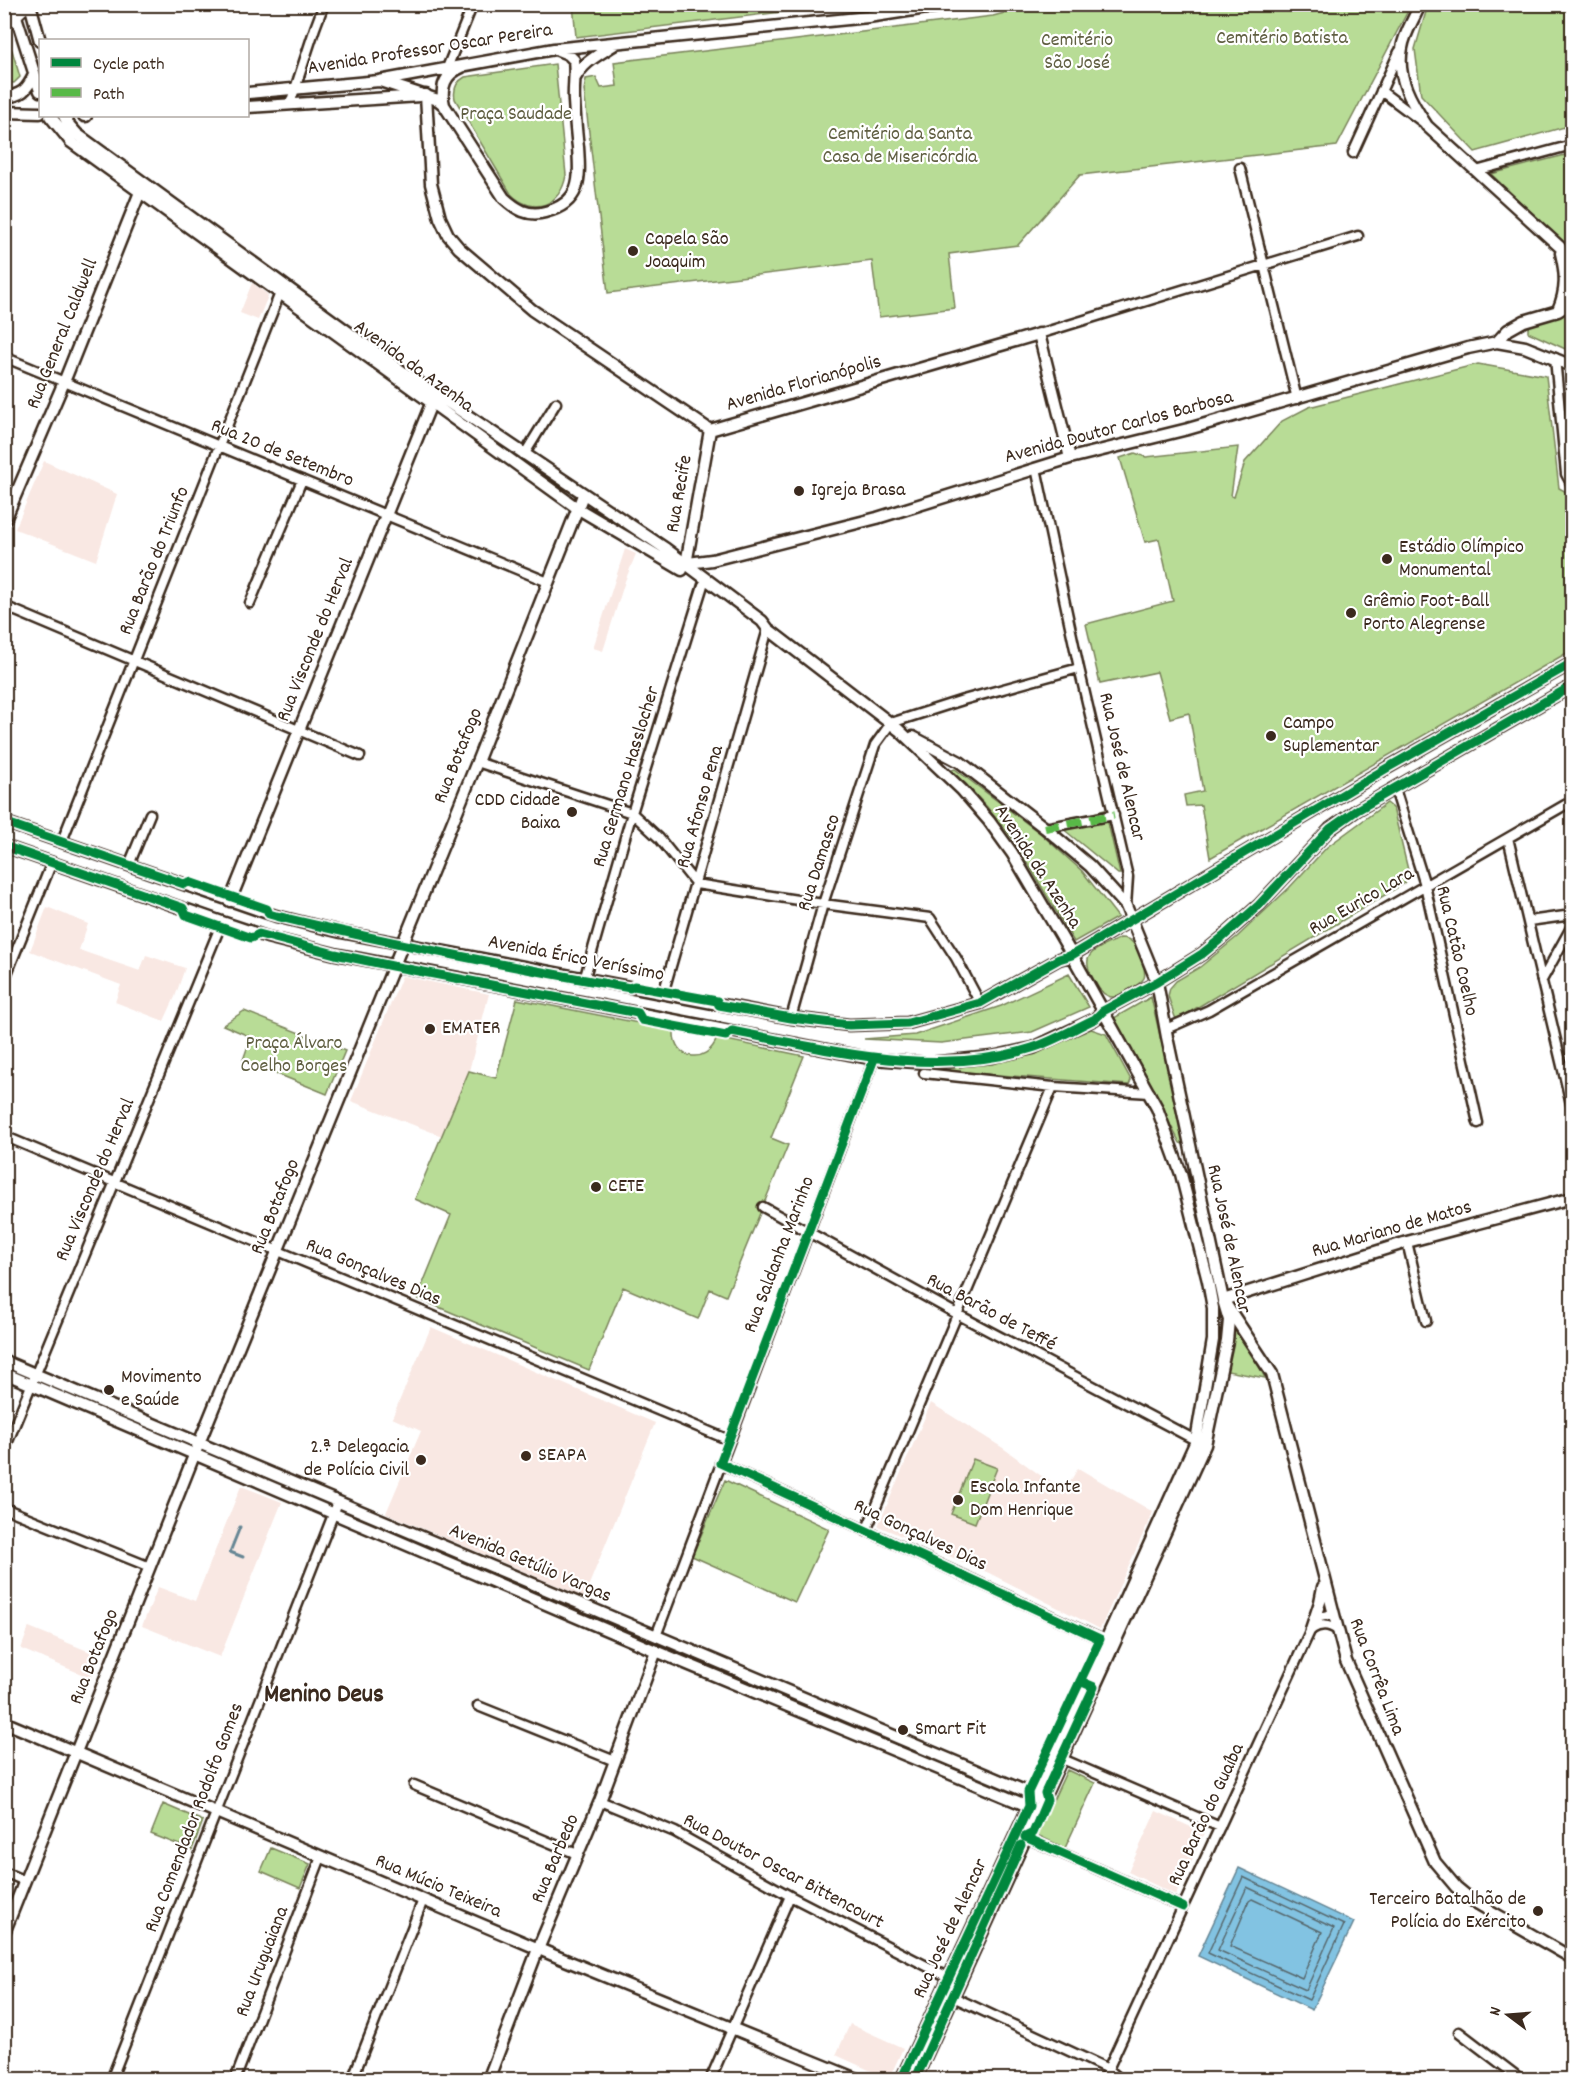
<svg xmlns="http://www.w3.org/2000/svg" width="1577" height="2084" font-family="Dekko,sans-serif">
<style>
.built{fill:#f9e8e3}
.green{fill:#b8dc96;stroke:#7a835a;stroke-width:1.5}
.water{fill:#82c3e2;stroke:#668694;stroke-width:1.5}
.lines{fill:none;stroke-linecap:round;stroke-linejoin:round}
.shore{stroke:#57676c;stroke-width:1.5}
.stream{stroke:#668694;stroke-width:3}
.minor-casing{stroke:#3b2a1e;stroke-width:13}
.tertiary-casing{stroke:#3b2a1e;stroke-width:15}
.secondary-casing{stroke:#3b2a1e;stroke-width:15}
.primary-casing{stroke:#3b2a1e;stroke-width:16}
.minor{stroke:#fff;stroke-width:8}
.tertiary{stroke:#fff;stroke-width:10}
.secondary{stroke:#fff;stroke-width:10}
.primary{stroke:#fff;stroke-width:12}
.quiet{stroke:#58b947;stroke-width:8;stroke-dasharray:15 8;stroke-linecap:butt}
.cycleway-casing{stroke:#fff;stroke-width:13}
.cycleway{stroke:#00873e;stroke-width:9}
.poi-dot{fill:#3b2a1e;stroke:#fff;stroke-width:2}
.labels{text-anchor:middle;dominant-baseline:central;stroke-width:4.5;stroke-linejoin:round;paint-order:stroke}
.park-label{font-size:20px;fill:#605f42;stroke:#fff}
.street-label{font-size:20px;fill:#3b2a1e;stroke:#fff}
.poi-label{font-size:20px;fill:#3b2a1e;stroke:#fff;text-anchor:start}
.district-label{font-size:26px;font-weight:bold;fill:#3b2a1e;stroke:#fff}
</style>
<rect width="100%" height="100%" fill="#fff"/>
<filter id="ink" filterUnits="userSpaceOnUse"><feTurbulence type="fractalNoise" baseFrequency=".0167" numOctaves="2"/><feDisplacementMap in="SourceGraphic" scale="12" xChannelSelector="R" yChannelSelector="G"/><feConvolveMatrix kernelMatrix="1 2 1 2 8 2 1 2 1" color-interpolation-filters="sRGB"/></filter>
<g filter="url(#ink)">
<path class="built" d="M252 283 267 294 268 296 258 320 240 313Z
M44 461 117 494 96 561 15 529Z
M625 549 636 554 625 581 603 651 593 648Z
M47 907 88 924 79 950 140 971 146 955 185 968 175 997 164 1021 115 1002 121 985 30 951Z
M402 976 489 994 469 1071 442 1136 351 1101Z
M431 1327 655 1423 584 1597 386 1513 421 1431 392 1418Z
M931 1403 1003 1448 1040 1475 1066 1489 1078 1468 1153 1512 1100 1629 989 1573 878 1526Z
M241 1486 282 1502 220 1657 142 1626 158 1587 195 1601Z
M29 1627 100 1656 98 1661H95L97 1664 91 1678 21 1649Z
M1156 1811 1204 1833 1176 1895 1128 1872Z
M850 2024 903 2048 889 2079 836 2055Z"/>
<path class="green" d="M573 4H838V5L576 37Z
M1035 5H1411L1337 146 1080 175 1018 245 949 254 955 308 879 317 872 261 608 293 584 90 586 79 596 77 601 88 617 86 614 62 993 16Z
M1428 5H1572V125L1475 152 1421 95 1415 49Z
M4 47 12 50 20 77 14 83 5 82Z
M555 64 566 175C561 206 533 216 511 194L455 99C453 89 456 82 465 77Z
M1569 154 1572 203V251L1491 174Z
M1572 312V352L1528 332V326Z
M1478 364 1546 376 1559 488 1572 495V650L1210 858 1201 805 1186 806 1184 795 1203 791 1189 713 1170 718 1157 672 1100 684 1086 624 1173 601 1159 539 1145 542 1120 458 1135 453 1146 457 1238 447 1231 496 1234 497 1245 462 1282 421 1309 407Z
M955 769 1041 834 1082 871 1118 917 1074 942 1015 842 987 807 965 783 955 776 952 770Z
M1387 803 1393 808 1409 874 1405 883 1178 1019 1175 1017 1168 996 1170 988 1176 981 1200 967 1237 937 1289 888 1327 847Z
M1105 810 1120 874H1118L1062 828V821Z
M1120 938C1125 938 1130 939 1133 943 1138 949 1147 971 1144 978 1140 985 1131 988 1125 992 1120 995 1114 999 1108 996 1100 993 1097 985 1093 978 1077 951 1100 949 1120 938Z
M1069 974 1089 1007 1032 1032 941 1043 864 1039 915 1035 1001 1006Z
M1151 997 1184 1140 1183 1144 1180 1143 1114 1018Z
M517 999 674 1030C672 1060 707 1066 717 1038L804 1056 771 1138 788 1145 726 1296 710 1289 698 1319 623 1287 589 1370 417 1298 451 1215 415 1199 469 1071 496 1078Z
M244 1011 345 1051 327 1094 243 1060 251 1037 223 1025Z
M1091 1029 1106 1034 1131 1080 1129 1085 948 1071V1069L1039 1052Z
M1235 1320 1265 1378 1227 1371Z
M973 1459 997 1468 975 1523 951 1514Z
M725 1480 829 1529 795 1602 692 1556Z
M1067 1770 1095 1783 1065 1848 1037 1835Z
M163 1804 203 1821 192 1850 151 1834Z
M271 1848 310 1864 300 1888 261 1871Z"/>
<path class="water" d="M1239 1868 1354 1922 1312 2010 1198 1956Z"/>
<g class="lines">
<path class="shore" d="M1243 1877 1344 1925 1309 2000 1208 1953Z
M1247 1887 1334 1928 1306 1990 1218 1950Z
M1252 1899 1322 1932 1302 1978 1230 1946 1249 1901Z"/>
<path class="stream" d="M240 1527 230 1552 243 1557"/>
<defs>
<path id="minor" d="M447 68 473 4
M1381 91 1424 123
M290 104 315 28 324 4
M1353 153 1399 52
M1240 168 1297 399
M1476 171 1572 145
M1039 334 1358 236
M4 357 548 582
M1555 358 1566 474 1572 485
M524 455 556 403
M1036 468 1079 668 1128 877 1126 906
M250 603 302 480
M4 606 360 756
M477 762 632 813 659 838 696 884 823 904 930 918 956 958 980 1003
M1395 789 1425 885 1478 1123
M1045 828 1114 815
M1508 838 1572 1108
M62 841 280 293
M129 865 150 814
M1529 921 1572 915
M584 980 632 813 703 585
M1542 980 1572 926
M4 981 52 862
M663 994 768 629
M791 1018 823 904 875 745 891 723 963 700 1079 668
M1166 1029 1209 1010 1572 801
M924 1073 1053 1087 1150 1093
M4 1136 729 1440
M763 1207 957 1314 1199 1442
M1407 1242 1426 1321
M4 1451 222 922
M720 1463 1105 1641
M4 1508 150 1567
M866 1531 1053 1087
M1312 1629C1321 1624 1328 1624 1337 1630
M656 1636 874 1059
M478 1706 615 1761
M1060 1755V1758L1220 1827
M414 1785 577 1854
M600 1801 675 1832 790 1896 948 1977
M1025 1837 1183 1907
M4 1872 25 1881
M949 1995 1108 2069 1121 2080
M1459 2032 1522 2080
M4 2075 14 2080
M111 2080 338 1502
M235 2080 321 1857
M352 2080 423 1900
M710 2080 790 1896
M1103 2080 1311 1629 1320 1617 1332 1614"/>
<path id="tertiary" d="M1420 4C1415 18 1404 33 1402 48 1396 77 1411 102 1427 126L1560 247 1572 265
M426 95 431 184 440 218 448 235 459 248 532 310 710 430
M1558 310C1567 290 1566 274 1561 253
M1497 342 1508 330 1524 321 1558 311 1572 302
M710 430 1039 334 1070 458
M4 522 64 382 140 192
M680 564 712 560 877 518 1070 458 1188 429 1468 348 1497 342 1525 347 1572 366
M686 564 710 430
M230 901 435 394
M1223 1300 1407 1242 1572 1198
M1225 1303 1272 1374 1346 1661 1435 1862 1456 1887 1473 1901 1572 1958
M1311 1629 1320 1602 1323 1587
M4 1722 553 1955 859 2080
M4 1933 195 1453 477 762 583 495
M488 2080 538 1949 600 1801 656 1651"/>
<path id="secondary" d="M12 4 40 91
M30 4 40 41
M575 78C584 61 599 55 615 44
M380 81 438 100 444 105 504 198C516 209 528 217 545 212 582 203 580 178 578 147 576 132 575 117 574 101 573 87 576 74 574 60L568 54 558 50
M248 93 379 81 554 49 868 17 953 4
M4 97C21 96 27 90 34 75
M444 105C440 87 445 74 462 67
M248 107 420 96
M4 112 40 113
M50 116 71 142 577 508 682 570
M64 116 69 125 77 134 403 372 666 549 762 621 768 629 899 730 962 790 989 821 1012 853 1072 955 1157 1108 1181 1174 1208 1281 1213 1308V1340L1196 1441 1086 1684 901 2080
M84 116H86
M913 737 960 762 1045 828 1090 866 1126 906 1157 982 1167 1037 1223 1300 1229 1320 1227 1341 1205 1445 915 2080
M4 822 276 916 341 932 791 1018 849 1025 908 1023 980 1003 1059 959 1072 955 1387 768 1572 663
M4 846 222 922 267 937 335 954 874 1059 929 1063 992 1057 1033 1048 1095 1019 1103 1011 1157 982 1202 954 1223 937 1259 905 1330 829 1357 810 1572 686
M4 1361 1039 1797
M4 1373 656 1651 1035 1809"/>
<path id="primary" d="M4 7 7 4
M4 26 27 4"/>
</defs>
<use href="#minor" class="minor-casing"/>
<use href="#tertiary" class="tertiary-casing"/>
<use href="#secondary" class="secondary-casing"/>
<use href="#primary" class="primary-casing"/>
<use href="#minor" class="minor"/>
<use href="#tertiary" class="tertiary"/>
<use href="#secondary" class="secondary"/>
<use href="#primary" class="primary"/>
<path class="quiet" d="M1045 828 1114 815"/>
<defs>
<path id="cycleway" d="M4 822 184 884 189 882 267 909 269 914 276 916C393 944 511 967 630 988L634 986 717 1001 719 1005 791 1018 849 1025 908 1023 980 1003 1059 959 1072 955 1387 768 1572 663
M4 846 183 908 186 915 251 938 259 934 335 954 392 966 638 1013 642 1020 726 1036 732 1031C831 1050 933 1079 1032 1048 1054 1041 1075 1028 1095 1019L1103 1011 1157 982 1202 954 1223 937 1259 905 1330 829 1357 810 1572 686
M874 1059 720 1463 1100 1639 1028 1792 1029 1806 901 2080
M1025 1837 1033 1833 1047 1800 1045 1793 1094 1687 1080 1681
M1025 1837 1183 1907
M915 2080 1021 1845"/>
</defs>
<use href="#cycleway" class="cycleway-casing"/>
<use href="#cycleway" class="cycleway"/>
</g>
</g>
<g class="poi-dot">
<circle cx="633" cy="251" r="6"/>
<circle cx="799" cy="491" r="6"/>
<circle cx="1387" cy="559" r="6"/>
<circle cx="1351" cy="613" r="6"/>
<circle cx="1271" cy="736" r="6"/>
<circle cx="572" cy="812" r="6"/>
<circle cx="430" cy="1029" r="6"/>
<circle cx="596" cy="1187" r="6"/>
<circle cx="109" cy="1390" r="6"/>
<circle cx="526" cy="1456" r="6"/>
<circle cx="421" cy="1460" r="6"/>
<circle cx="958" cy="1500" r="6"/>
<circle cx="903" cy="1730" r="6"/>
<circle cx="1538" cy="1911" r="6"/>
</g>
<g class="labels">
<g class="park-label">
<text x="1282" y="39">Cemitério Batista</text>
<text x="1077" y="41">Cemitério<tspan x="1077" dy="23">São José</tspan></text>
<text x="516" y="115">Praça Saudade</text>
<text x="900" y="135">Cemitério da Santa<tspan x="900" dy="23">Casa de Misericórdia</tspan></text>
<text x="294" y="1044">Praça Álvaro<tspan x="294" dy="23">Coelho Borges</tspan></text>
</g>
<g class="street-label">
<text transform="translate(430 50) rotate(-9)">Avenida Professor Oscar Pereira</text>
<text transform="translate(63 334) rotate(-68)">Rua General Caldwell</text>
<text transform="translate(413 367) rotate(36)">Avenida da Azenha</text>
<text transform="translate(804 384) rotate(-16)">Avenida Florianópolis</text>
<text transform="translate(1119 428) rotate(-15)">Avenida Doutor Carlos Barbosa</text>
<text transform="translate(282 454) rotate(22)">Rua 20 de Setembro</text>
<text transform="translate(680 494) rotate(-80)">Rua Recife</text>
<text transform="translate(155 561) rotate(-68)">Rua Barão do Triunfo</text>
<text transform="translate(316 640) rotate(-68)">Rua Visconde do Herval</text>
<text transform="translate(459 756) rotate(-68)">Rua Botafogo</text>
<text transform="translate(1121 767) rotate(77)">Rua José de Alencar</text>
<text transform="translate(627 777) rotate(-73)">Rua Germano Hasslocher</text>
<text transform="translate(701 807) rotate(-74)">Rua Afonso Pena</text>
<text transform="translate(820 863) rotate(-72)">Rua Damasco</text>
<text transform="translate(1037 867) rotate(57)">Avenida da Azenha</text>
<text transform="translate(1362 902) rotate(-30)">Rua Eurico Lara</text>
<text transform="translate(1456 951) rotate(77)">Rua Catão Coelho</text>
<text transform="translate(576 959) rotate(11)">Avenida Érico Veríssimo</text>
<text transform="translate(96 1180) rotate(-67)">Rua Visconde do Herval</text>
<text transform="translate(276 1207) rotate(-68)">Rua Botafogo</text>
<text transform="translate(1392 1230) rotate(-16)">Rua Mariano de Matos</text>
<text transform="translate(1228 1239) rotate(78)">Rua José de Alencar</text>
<text transform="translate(780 1255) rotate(-69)">Rua Saldanha Marinho</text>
<text transform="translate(373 1273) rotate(23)">Rua Gonçalves Dias</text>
<text transform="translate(991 1313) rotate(28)">Rua Barão de Teffé</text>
<text transform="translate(920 1536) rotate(25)">Rua Gonçalves Dias</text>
<text transform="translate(530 1564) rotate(23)">Avenida Getúlio Vargas</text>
<text transform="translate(95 1657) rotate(-68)">Rua Botafogo</text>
<text transform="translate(1376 1677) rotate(69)">Rua Corrêa Lima</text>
<text transform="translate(1207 1815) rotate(-65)">Rua Barão do Guaíba</text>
<text transform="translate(195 1818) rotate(-69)">Rua Comendador Rodolfo Gomes</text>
<text transform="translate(556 1859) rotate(-67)">Rua Barbedo</text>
<text transform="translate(783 1872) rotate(28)">Rua Doutor Oscar Bittencourt</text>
<text transform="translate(438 1887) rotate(23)">Rua Múcio Teixeira</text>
<text transform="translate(951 1929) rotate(-65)">Rua José de Alencar</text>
<text transform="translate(263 1962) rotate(-69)">Rua Uruguaiana</text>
</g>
<g class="poi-label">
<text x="645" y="240">Capela São<tspan x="645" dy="23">Joaquim</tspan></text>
<text x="811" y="491">Igreja Brasa</text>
<text x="1399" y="548">Estádio Olímpico<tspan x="1399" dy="23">Monumental</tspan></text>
<text x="1363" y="602">Grêmio Foot-Ball<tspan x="1363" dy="23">Porto Alegrense</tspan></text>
<text x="1283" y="724">Campo<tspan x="1283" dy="23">Suplementar</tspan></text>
<text x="560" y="801" text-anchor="end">CDD Cidade<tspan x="560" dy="23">Baixa</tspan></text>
<text x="442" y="1029">EMATER</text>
<text x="608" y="1187">CETE</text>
<text x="121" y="1378">Movimento<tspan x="121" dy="23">e Saúde</tspan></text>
<text x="409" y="1448" text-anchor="end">2.ª Delegacia<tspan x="409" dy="23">de Polícia Civil</tspan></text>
<text x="538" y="1456">SEAPA</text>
<text x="970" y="1488">Escola Infante<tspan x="970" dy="23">Dom Henrique</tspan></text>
<text x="915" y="1730">Smart Fit</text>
<text x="1526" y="1900" text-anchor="end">Terceiro Batalhão de<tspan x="1526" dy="23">Polícia do Exército</tspan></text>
</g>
<g class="district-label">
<text x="324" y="1695">Menino Deus</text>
</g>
</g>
<rect width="1577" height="2084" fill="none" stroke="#fff" stroke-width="24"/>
<rect x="12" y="12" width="1553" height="2060" fill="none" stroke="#3b2a1e" stroke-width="2" filter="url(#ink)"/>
<rect x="39" y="39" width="210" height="78" fill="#ffffff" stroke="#b1aaa5" stroke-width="1.5"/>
<rect x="51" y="58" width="30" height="9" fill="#00873e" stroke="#b1aaa5" stroke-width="1.5"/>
<text x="93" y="69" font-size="18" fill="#3b2a1e">Cycle path</text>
<rect x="51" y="88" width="30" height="9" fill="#58b947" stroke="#b1aaa5" stroke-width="1.5"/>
<text x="93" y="99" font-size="18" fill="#3b2a1e">Path</text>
<g transform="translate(1508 2015) rotate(286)" stroke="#ffffff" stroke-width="4.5" paint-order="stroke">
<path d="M0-4.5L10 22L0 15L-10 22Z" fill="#3b2a1e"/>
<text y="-9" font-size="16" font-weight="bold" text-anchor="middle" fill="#3b2a1e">N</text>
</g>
</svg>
